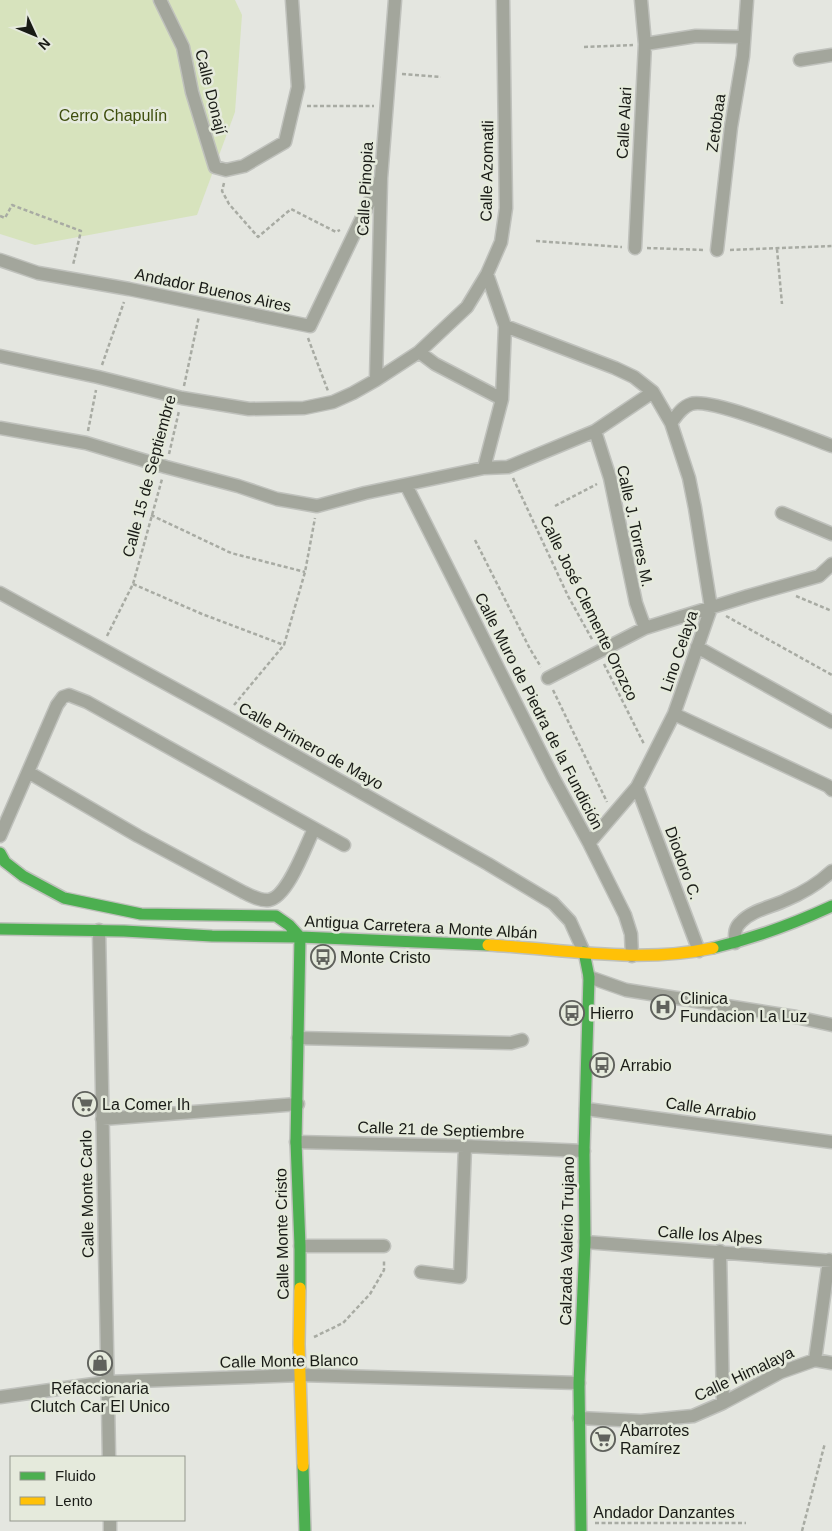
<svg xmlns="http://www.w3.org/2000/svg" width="832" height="1531" font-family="Arial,sans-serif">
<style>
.green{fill:#d7e3bd}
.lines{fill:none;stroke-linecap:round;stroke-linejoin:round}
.street-casing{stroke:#bfc1bc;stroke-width:15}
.fast-casing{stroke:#bfc1bc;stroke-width:14}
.slow-casing{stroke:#bfc1bc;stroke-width:14}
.path{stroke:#a8aba3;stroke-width:2.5;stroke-dasharray:4 2.5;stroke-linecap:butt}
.street{stroke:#a3a69c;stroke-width:12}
.fast{stroke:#4caf50;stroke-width:11}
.slow{stroke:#ffc107;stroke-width:11}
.labels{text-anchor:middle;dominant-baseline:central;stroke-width:5;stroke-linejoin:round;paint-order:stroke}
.street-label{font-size:16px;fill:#191b16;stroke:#e5eadc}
.park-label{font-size:16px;fill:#3e4e0d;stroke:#e5eadc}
.poi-label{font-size:16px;fill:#191b16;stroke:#e5eadc;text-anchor:start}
</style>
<rect width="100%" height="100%" fill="#e4e6e0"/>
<path class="green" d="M0 0H235L242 15 235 112 197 215 35 245 0 234Z"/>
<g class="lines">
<defs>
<path id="street" d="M160 0 183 47 192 92 215 167 226 170 244 166 285 142 298 87 292 0
M645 44 696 36 744 37
M800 60 832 55
M635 248 645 44 641 0
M717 250 731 127 743 56 747 0
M0 260 38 273 129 289 310 326 381 178
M505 326 615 368 634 377 653 392 671 423 689 478 695 508 711 608 674 714 637 787 589 843
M419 352 435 364 502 399
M0 356 98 377 182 398 249 409 304 408 333 402 353 393 376 380 419 352 467 307 487 274 501 242 506 208 503 0
M376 380 381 178 395 0
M671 423C677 415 682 407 691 404 710 397 808 437 832 446
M0 428 86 443 166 467 238 486 277 499 317 506 365 493 484 468 508 467 595 431 653 392
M595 431 610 478 636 603 645 628
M484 468 502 399 505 326 487 274
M406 485 553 777 589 843 625 915 631 934 632 956
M782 513 832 534
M0 593 225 716 488 864 553 903 570 921 584 952
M697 647 832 722
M548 678 645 628 748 596 819 576 832 564
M674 714 828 786 832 790
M28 772 138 836 243 892C251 896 260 901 269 900 288 897 306 845 314 829
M637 787 699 951
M0 836 57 705 63 697 69 695 87 702 344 845
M99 930 109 1457
M735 943C735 935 734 928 741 922 752 910 772 907 786 900 803 893 819 883 832 871
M589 977 626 990 796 1017 832 1025
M298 1038 511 1043 522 1040
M586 1109 832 1142
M102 1119 298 1104
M296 1142 465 1146 584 1151
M585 1242 832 1261
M300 1246H384
M720 1251 723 1403
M421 1272 460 1277 465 1146
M815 1360 829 1260
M0 1397 108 1382 301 1375 579 1383
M579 1418 641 1421 693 1416 723 1403 781 1372 815 1360 832 1363
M110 1520V1531"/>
<path id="fast" d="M0 853 5 862 23 876 64 898 141 914 276 916 289 925 300 937 296 1142 300 1246V1288
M0 929 124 931 212 936 300 937 488 945
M713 948C755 938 793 924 832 906
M303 1466 305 1531
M581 1531 579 1383 585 1242 584 1151 589 977 584 952"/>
<path id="slow" d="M488 945C562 949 639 964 713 948
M300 1288 299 1344 303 1466"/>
</defs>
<use href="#street" class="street-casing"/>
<use href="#fast" class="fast-casing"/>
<use href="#slow" class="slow-casing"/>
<path class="path" d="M584 47 633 45
M402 74 441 77
M307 106H374
M224 183 222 191 229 204 258 237 291 209 336 232 340 230
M0 216 5 218 12 205 81 231 73 265
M536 241 622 247
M647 248 704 250
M777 249 782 304
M730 250 832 246
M308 338 328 391
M102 365 124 302
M184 386 199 316
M88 431 96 390
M169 454 179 411
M513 478 568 596 593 641
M555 506 597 484
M151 515 231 553 305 572
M475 540 530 649 541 667
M133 584 202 614 284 645
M796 596 832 611
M726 616 832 675
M107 636 133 584 162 479
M604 664 644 744
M553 690 607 802
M234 705 284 645 305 572 315 518
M314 1337 343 1323 370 1294 384 1270V1260
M595 1523H746
M802 1531 825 1443"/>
<use href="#street" class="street"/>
<use href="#fast" class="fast"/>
<use href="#slow" class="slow"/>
</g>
<defs>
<symbol id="bus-ring" viewBox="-11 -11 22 22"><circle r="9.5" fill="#e5eadc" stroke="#60625d" stroke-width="1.5"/><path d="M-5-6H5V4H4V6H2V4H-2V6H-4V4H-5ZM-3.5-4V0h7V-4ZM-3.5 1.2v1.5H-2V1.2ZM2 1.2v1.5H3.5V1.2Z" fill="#60625d"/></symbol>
<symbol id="hospital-ring" viewBox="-11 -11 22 22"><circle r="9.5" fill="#e5eadc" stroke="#60625d" stroke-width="1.5"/><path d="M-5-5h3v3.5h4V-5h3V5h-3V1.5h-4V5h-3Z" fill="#60625d"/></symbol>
<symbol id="supermarket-ring" viewBox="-11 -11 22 22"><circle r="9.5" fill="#e5eadc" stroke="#60625d" stroke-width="1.5"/><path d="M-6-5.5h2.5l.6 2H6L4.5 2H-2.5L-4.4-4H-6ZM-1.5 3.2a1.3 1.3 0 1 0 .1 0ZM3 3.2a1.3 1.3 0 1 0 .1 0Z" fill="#60625d"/></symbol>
<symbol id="shop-ring" viewBox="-11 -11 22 22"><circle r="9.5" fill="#e5eadc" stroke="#60625d" stroke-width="1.5"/><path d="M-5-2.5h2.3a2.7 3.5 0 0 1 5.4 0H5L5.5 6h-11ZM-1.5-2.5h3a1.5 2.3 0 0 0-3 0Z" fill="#60625d"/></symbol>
</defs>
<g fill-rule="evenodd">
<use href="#bus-ring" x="309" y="943" width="28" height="28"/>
<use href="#hospital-ring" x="649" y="993" width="28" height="28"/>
<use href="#bus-ring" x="558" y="999" width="28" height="28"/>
<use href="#bus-ring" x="588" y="1051" width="28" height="28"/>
<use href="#supermarket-ring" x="71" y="1090" width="28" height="28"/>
<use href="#shop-ring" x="86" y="1349" width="28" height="28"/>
<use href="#supermarket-ring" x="589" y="1425" width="28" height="28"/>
</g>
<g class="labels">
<g class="street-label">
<text transform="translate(211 92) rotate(76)">Calle Donají</text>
<text transform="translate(624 123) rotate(-87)">Calle Alari</text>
<text transform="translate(716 123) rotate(-82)">Zetobaa</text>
<text transform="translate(487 171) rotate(-89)">Calle Azomatli</text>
<text transform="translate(365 189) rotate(-87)">Calle Pinopia</text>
<text transform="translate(213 290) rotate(12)">Andador Buenos Aires</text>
<text transform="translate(149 476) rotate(-75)">Calle 15 de Septiembre</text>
<text transform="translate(635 526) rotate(78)">Calle J. Torres M.</text>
<text transform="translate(589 608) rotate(64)">Calle José Clemente Orozco</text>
<text transform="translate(679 651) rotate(-71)">Lino Celaya</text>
<text transform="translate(539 711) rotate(63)">Calle Muro de Piedra de la Fundición</text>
<text transform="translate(311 746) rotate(29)">Calle Primero de Mayo</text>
<text transform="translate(683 863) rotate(70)">Diodoro C.</text>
<text transform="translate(421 927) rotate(3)">Antigua Carretera a Monte Albán</text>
<text transform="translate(711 1109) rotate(8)">Calle Arrabio</text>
<text transform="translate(441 1130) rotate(2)">Calle 21 de Septiembre</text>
<text transform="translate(87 1194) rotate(-91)">Calle Monte Carlo</text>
<text transform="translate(282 1234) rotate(-91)">Calle Monte Cristo</text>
<text transform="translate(710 1235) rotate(4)">Calle los Alpes</text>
<text transform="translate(567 1241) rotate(-89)">Calzada Valerio Trujano</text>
<text transform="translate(289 1361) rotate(-1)">Calle Monte Blanco</text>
<text transform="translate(744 1374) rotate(-25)">Calle Himalaya</text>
<text x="664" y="1512">Andador Danzantes</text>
</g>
<g class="park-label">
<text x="113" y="115">Cerro Chapulín</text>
</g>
<g class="poi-label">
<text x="340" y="957">Monte Cristo</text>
<text x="680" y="998">Clinica<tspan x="680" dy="18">Fundacion La Luz</tspan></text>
<text x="590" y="1013">Hierro</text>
<text x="620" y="1065">Arrabio</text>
<text x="102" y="1104">La Comer Ih</text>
<text x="100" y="1388" text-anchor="middle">Refaccionaria<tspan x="100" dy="18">Clutch Car El Unico</tspan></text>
<text x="620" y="1430">Abarrotes<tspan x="620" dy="18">Ramírez</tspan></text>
</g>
</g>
<rect x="10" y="1456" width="175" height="65" fill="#e5eadc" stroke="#93978d"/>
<rect x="20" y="1472" width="25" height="8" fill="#4caf50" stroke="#93978d"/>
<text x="55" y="1481" font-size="15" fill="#191b16">Fluido</text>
<rect x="20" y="1497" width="25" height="8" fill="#ffc107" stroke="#93978d"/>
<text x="55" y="1506" font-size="15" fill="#191b16">Lento</text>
<g transform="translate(35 35) rotate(134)" stroke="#e5eadc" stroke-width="4" paint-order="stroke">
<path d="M0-4L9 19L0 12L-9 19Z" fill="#191b16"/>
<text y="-8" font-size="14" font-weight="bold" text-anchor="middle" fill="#191b16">N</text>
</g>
</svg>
